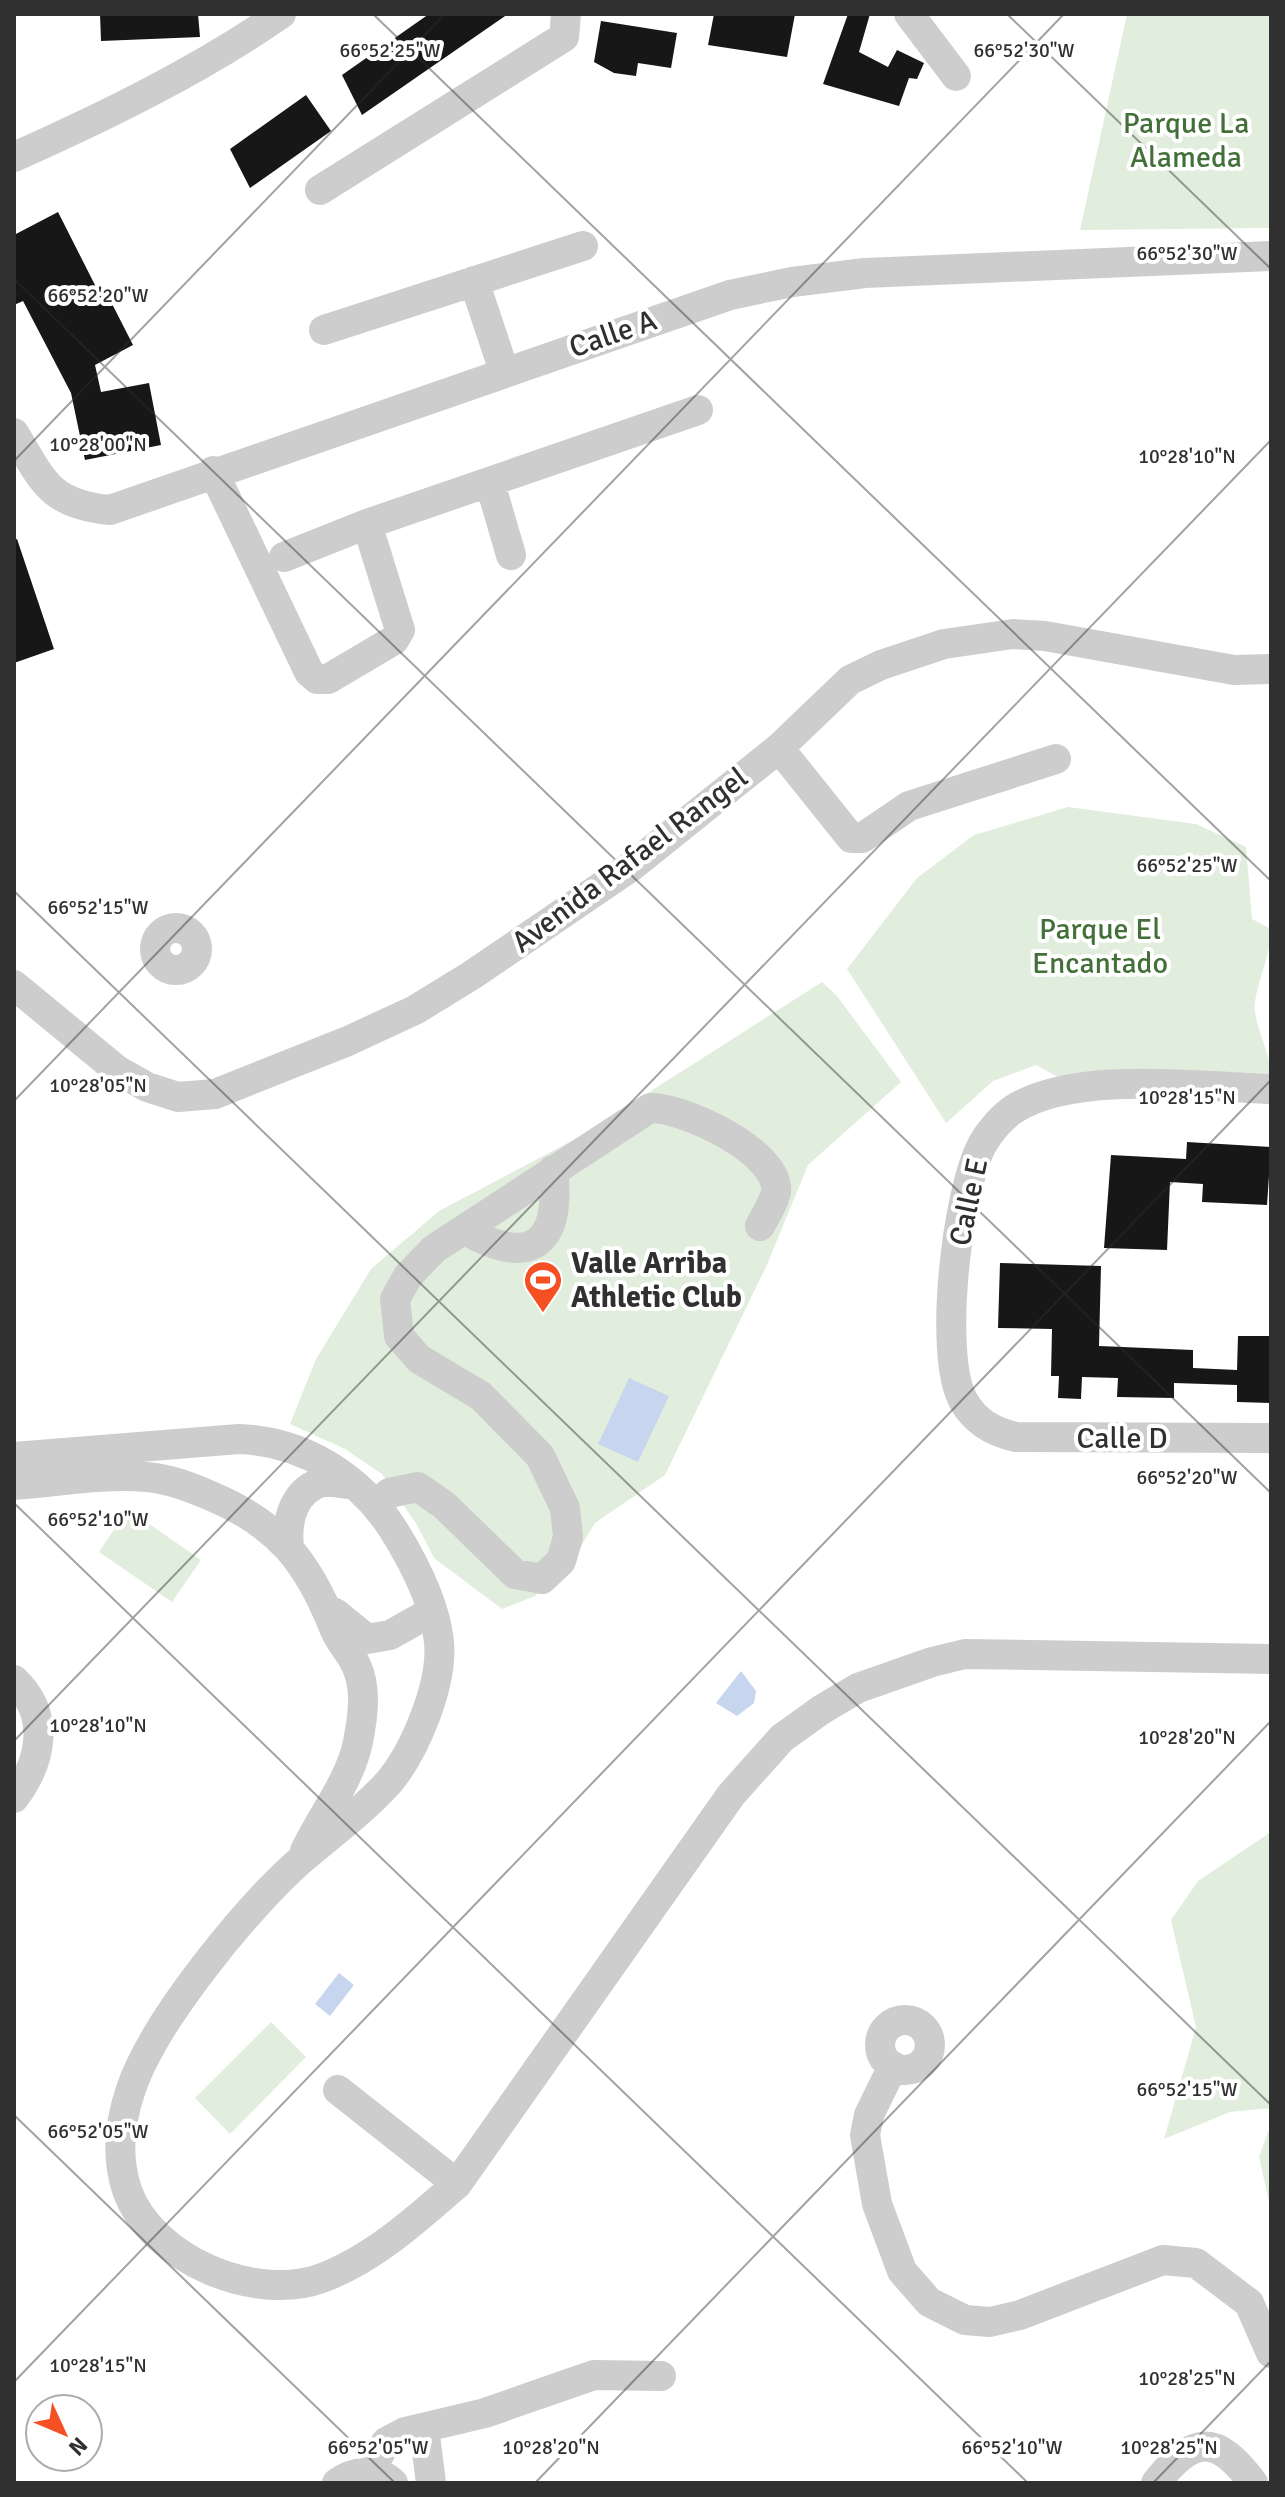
<svg xmlns="http://www.w3.org/2000/svg" width="1285" height="2497" font-family="Signika,sans-serif">
<style>
.green{fill:#e1eedd}
.water{fill:#c8d5ef}
.building{fill:#171717}
.lines{fill:none;stroke-linecap:round;stroke-linejoin:round}
.minor{stroke:#cdcdcd;stroke-width:30}
.ticks{fill:none;stroke:#303030;stroke-width:2;stroke-opacity:0.45}
.labels{text-anchor:middle;dominant-baseline:central;stroke-width:8;stroke-linejoin:round;paint-order:stroke}
.park-label{font-size:30px;fill:#437039;stroke:#fff}
.street-label{font-size:30px;fill:#303030;stroke:#fff}
.poi-label{font-size:30px;font-weight:bold;fill:#303030;stroke:#fff;text-anchor:start}
.ticks-label{font-size:20px;text-anchor:middle;fill:#303030;stroke:#fff;stroke-width:8;stroke-linejoin:round;paint-order:stroke}
</style>
<rect width="100%" height="100%" fill="#fff"/>
<path class="green" d="M1127 14H1271V228L1080 230Z
M1068 807 1196 824 1246 847 1252 919 1271 929C1271 956 1258 977 1255 1003 1252 1022 1271 1052 1271 1076L1065 1081 1036 1065 993 1081 946 1123 847 969 917 878 974 835Z
M822 982 837 996 901 1082 808 1165 766 1267 665 1475 595 1523 567 1570 535 1596 502 1609 434 1558 417 1525 382 1474 345 1449 290 1424 316 1359 371 1269 439 1211 577 1138Z
M128 1509 201 1560 172 1602 99 1552Z
M1271 1832V2108L1230 2112 1164 2139 1196 2027 1171 1920 1198 1881Z
M271 2022 306 2057 230 2134 195 2098Z
M1271 2124V2211L1259 2157Z"/>
<path class="water" d="M629 1378 669 1396 638 1462 598 1444Z
M741 1671 756 1691 754 1703 737 1716 716 1703Z
M339 1973 354 1985 330 2016 315 2004Z"/>
<path class="building" d="M100 14H198L200 37 101 41Z
M429 14H508L362 115 342 75Z
M714 14H795L787 57 708 45Z
M848 14H870L859 52 888 67 897 50 924 63 917 79 909 78 899 106 823 84Z
M601 21 677 33 671 68 638 63 636 76 614 73 594 62Z
M306 95 331 131 250 188 230 149Z
M58 212 98 291 104 288 133 345 95 365 101 392 149 383 161 445 85 460 71 393 23 301 14 305V235Z
M17 539 54 649 14 663V540Z
M1187 1142 1271 1147 1267 1205 1202 1202 1203 1184 1170 1182 1167 1250 1104 1248 1111 1155 1186 1159Z
M1000 1263 1101 1266 1099 1346 1193 1350V1368L1237 1370 1238 1336H1271V1403L1237 1402V1385L1174 1383V1398L1117 1397 1118 1378 1082 1377 1081 1399 1058 1398 1059 1376H1051L1052 1329 998 1328Z"/>
<g class="lines">
<path class="minor" d="M909 14 956 76
M14 157C106 116 198 71 281 14
M320 190 564 37 566 14
M474 281 504 371
M324 330 583 246
M14 433C43 481 49 504 110 510L730 295 792 282 865 273 1271 256
M213 471 309 672 317 679H328L394 640 400 630 367 524
M490 483 511 555
M284 557 367 524 698 410
M779 748 851 838H862L909 806 1056 759
M155 949a21 21 0 1 1 42 0a21 21 0 1 1-42 0Z
M14 985 117 1070 147 1087 178 1097 215 1094 348 1041 415 1010 472 975 632 866 779 748 850 680 881 665 944 644 1013 634 1045 636 1234 670 1271 669
M1271 1089C1199 1087 1075 1070 1014 1109 1002 1117 989 1132 982 1145 957 1192 938 1354 963 1400 975 1422 993 1432 1016 1437L1271 1438
M465 1230C531 1268 562 1244 553 1170
M14 1457 239 1439C302 1441 359 1476 393 1529 413 1561 435 1603 439 1642 443 1684 415 1751 389 1782 363 1811 331 1834 302 1859 247 1907 154 2021 131 2089 120 2121 116 2157 127 2190 151 2259 255 2303 322 2278 373 2259 417 2219 457 2184L731 1795 782 1738 821 1710 858 1688 932 1662 965 1654 1271 1659
M14 1485C57 1482 103 1473 147 1477 170 1479 190 1487 211 1496 278 1524 308 1562 334 1628 339 1641 350 1652 356 1665 367 1688 363 1716 358 1742 350 1781 322 1815 305 1851
M378 1505 389 1493 418 1487 444 1505 515 1574 542 1579 561 1561 568 1537 565 1508 540 1456 481 1396 419 1359 399 1336 395 1299 408 1276 434 1249 650 1108C683 1107 780 1152 776 1192 774 1203 765 1216 760 1226
M289 1547C286 1519 294 1489 325 1481L355 1485
M335 1613 367 1639 390 1635 431 1612
M14 1680C51 1715 42 1761 14 1798
M880 2045a25 25 0 1 1 50 0a25 25 0 1 1-50 0Z
M893 2066 869 2115 865 2135 877 2204 902 2271 929 2302 965 2320 990 2322 1020 2315 1163 2260 1196 2263 1249 2303 1271 2353
M338 2090 457 2184
M424 2428 431 2483
M370 2472 386 2442 405 2432 485 2413 594 2375 661 2376
M337 2483C353 2471 377 2468 393 2483
M1156 2483C1193 2435 1217 2434 1253 2483"/>
</g>
<path class="ticks" d="M373 14 1271 881M1007 14 1271 269M14 279 1271 1493M14 461 445 14M14 891 1271 2105M14 1101 1064 14M14 1503 1028 2483M14 1741 1271 440M14 2115 395 2483M14 2382 1271 1080M535 2483 1271 1721M1153 2483 1271 2361"/>
<defs>
<symbol id="stadium-pin" viewBox="-11 -11 22 30"><path d="M0 17L-7.5 6A9.5 9.5 0 1 1 7.5 6Z" fill="#f54f24" stroke="#fff"/><path d="M0-5a6.5 5 0 1 0 0 10a6.5 5 0 1 0 0-10ZM-3.5-1.8h7v3.6h-7Z" fill="#fff"/></symbol>
</defs>
<g fill-rule="evenodd">
<use href="#stadium-pin" x="521" y="1258" width="44" height="60"/>
</g>
<g class="labels">
<g class="park-label">
<text x="1186" y="123">Parque La<tspan x="1186" dy="34">Alameda</tspan></text>
<text x="1100" y="929">Parque El<tspan x="1100" dy="34">Encantado</tspan></text>
</g>
<g class="street-label">
<text transform="translate(613 334) rotate(-19)">Calle A</text>
<text transform="translate(630 860) rotate(-37)">Avenida Rafael Rangel</text>
<text transform="translate(969 1202) rotate(-78)">Calle E</text>
<text x="1122" y="1438">Calle D</text>
</g>
<g class="poi-label">
<text x="571" y="1263">Valle Arriba<tspan x="571" dy="34">Athletic Club</tspan></text>
</g>
</g>
<g class="ticks-label">
<text x="390" y="57">66°52'25"W</text>
<text x="1024" y="57">66°52'30"W</text>
<text x="1187" y="260">66°52'30"W</text>
<text x="98" y="302">66°52'20"W</text>
<text x="98" y="451">10°28'00"N</text>
<text x="1187" y="463">10°28'10"N</text>
<text x="1187" y="872">66°52'25"W</text>
<text x="98" y="914">66°52'15"W</text>
<text x="98" y="1092">10°28'05"N</text>
<text x="1187" y="1104">10°28'15"N</text>
<text x="1187" y="1484">66°52'20"W</text>
<text x="98" y="1526">66°52'10"W</text>
<text x="98" y="1732">10°28'10"N</text>
<text x="1187" y="1744">10°28'20"N</text>
<text x="1187" y="2096">66°52'15"W</text>
<text x="98" y="2138">66°52'05"W</text>
<text x="98" y="2372">10°28'15"N</text>
<text x="1187" y="2385">10°28'25"N</text>
<text x="551" y="2454">10°28'20"N</text>
<text x="1169" y="2454">10°28'25"N</text>
<text x="378" y="2454">66°52'05"W</text>
<text x="1012" y="2454">66°52'10"W</text>
</g>
<rect width="1285" height="2497" fill="none" stroke="#303030" stroke-width="32"/>
<g transform="translate(64 2433) rotate(134)"><circle r="38" fill="#ffffff" stroke="#acacac" stroke-width="2"/>
<path d="M0-6L14 30L0 20L-14 30Z" fill="#f54f24"/>
<text y="-12" font-size="22" font-weight="bold" text-anchor="middle" fill="#303030">N</text>
</g>
</svg>
